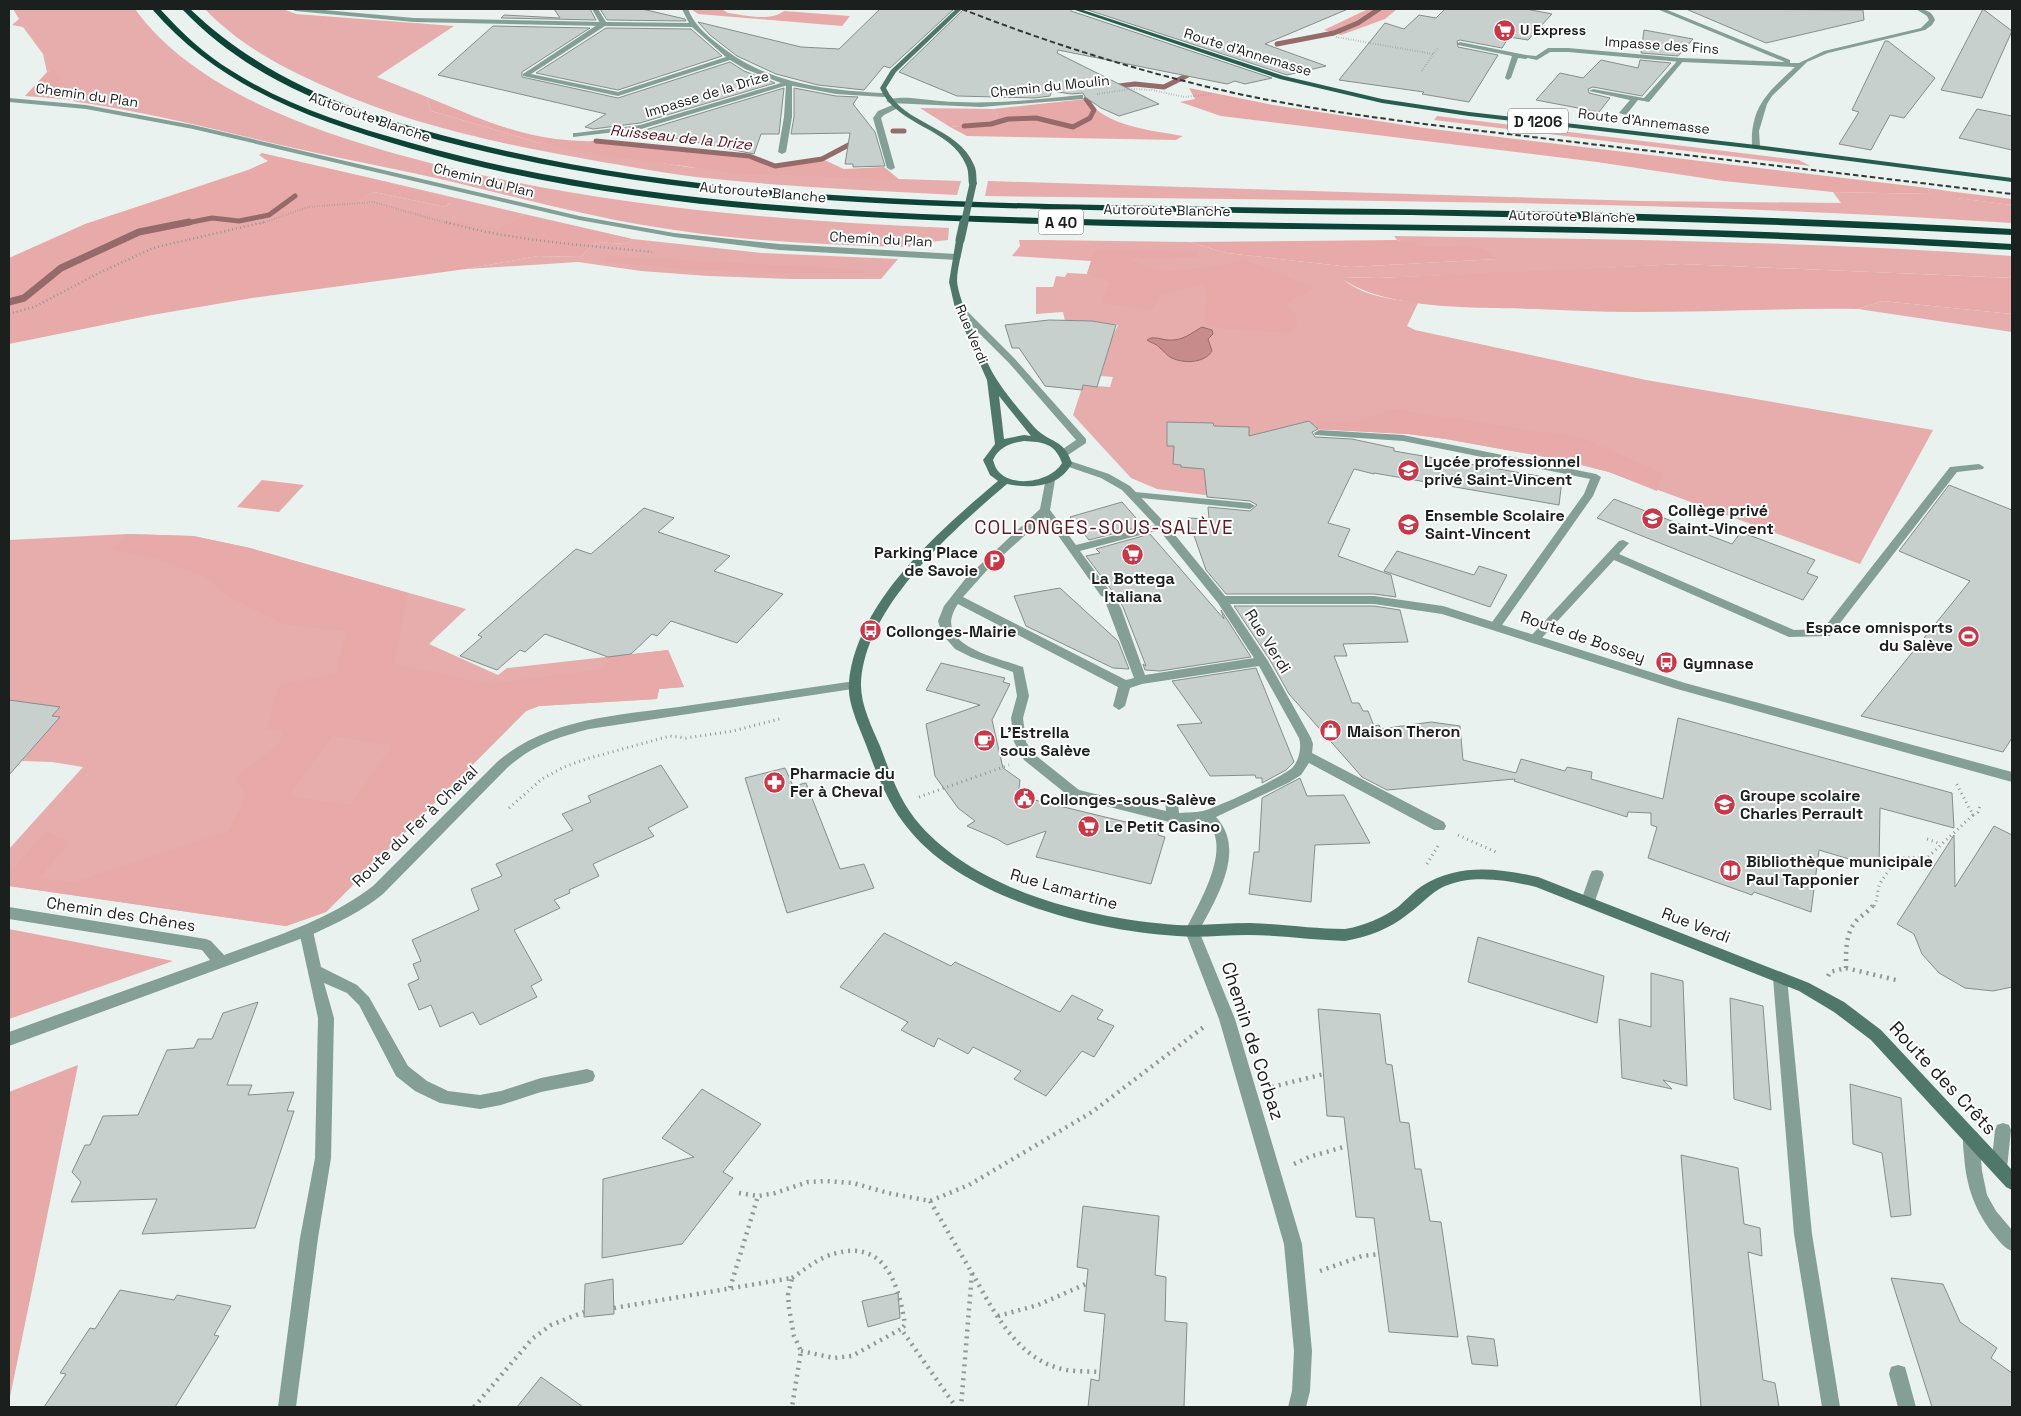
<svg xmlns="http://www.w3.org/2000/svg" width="2021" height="1416" font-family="'Space Grotesk',sans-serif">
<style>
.green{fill:#e6adac}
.forest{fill:#e8a9a9;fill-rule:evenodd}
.water{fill:#c88b8b;stroke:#946b6a}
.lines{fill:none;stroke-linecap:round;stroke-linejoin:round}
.stream-far1{stroke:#946b6a;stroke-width:5}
.stream{stroke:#946b6a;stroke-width:7}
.building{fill:#c7d0cd;stroke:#868e8c}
.path-far3{stroke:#919896;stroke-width:2;stroke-dasharray:0.5 2;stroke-linecap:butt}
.path-far2{stroke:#919896;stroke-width:2.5;stroke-dasharray:1 3;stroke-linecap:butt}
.path-far1{stroke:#919896;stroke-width:3;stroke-dasharray:1 4;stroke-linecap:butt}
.path{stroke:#919896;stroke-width:4.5;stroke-dasharray:2 5;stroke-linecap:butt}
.lane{fill:#849f96;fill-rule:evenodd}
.street{fill:#849f96;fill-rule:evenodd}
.secondary{fill:#4f786b;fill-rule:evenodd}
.primary{fill:#265d4e;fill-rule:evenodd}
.highway{fill:#0d4336;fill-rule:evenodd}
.rail{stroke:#333837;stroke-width:2;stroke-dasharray:5.5 3;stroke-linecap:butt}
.secondary-bridge-far1{stroke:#4f786b;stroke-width:7}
.secondary-bridge{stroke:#4f786b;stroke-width:9}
.labels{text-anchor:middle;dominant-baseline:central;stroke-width:4;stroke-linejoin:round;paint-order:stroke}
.far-poi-label{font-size:14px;font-weight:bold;fill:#1b1f1e;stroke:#fff;text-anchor:start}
.far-street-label{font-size:14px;fill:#1b1f1e;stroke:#fff}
.shield{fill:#fff;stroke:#5f6262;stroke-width:1}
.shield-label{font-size:15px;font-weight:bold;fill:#1b1f1e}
.far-water-label{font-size:15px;font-style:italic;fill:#570d17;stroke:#fff}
.poi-label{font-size:16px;font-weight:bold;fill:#1b1f1e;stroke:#fff;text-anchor:start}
.street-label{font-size:16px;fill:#1b1f1e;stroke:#fff}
.quarter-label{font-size:19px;letter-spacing:1px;fill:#5f1a20;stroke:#fff}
.near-street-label{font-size:19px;fill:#1b1f1e;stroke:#fff}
</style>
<rect width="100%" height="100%" fill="#e9f2ef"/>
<path class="green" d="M13 9H135C193 89 308 129 400 155 579 204 764 220 949 228L948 240 912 244 909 247C831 245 753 242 675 230 598 219 524 199 449 181 398 169 346 160 294 148 220 131 148 112 72 101L76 100 55 71 47 72 43 54 23 27 12 25 19 19Z
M205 9H283L296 14 454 26 377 77 427 97 431 111 537 142 687 167 777 175 961 181 957 195C870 190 783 187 696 177 656 172 615 164 575 157 490 142 403 122 324 86 281 67 238 44 205 9Z
M920 108 993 109 998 115 991 123 950 127Z
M1437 116 1799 160 1810 166 1434 120Z
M988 181 1641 201 1841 203 1833 192 1930 194 1928 188 1955 192 1957 198 2012 205V223C1670 200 1327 201 985 196Z
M388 182 524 214 498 231 358 201 374 192 445 207 451 203Z
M1394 236C1600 239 1807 241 2012 256V278L1682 264 1505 273 1378 278 1341 277C1360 296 1391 299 1418 303L1407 326 1415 330 1646 380 1933 430 1860 564 1609 472 1562 460 1446 439 1408 434 1309 429 1229 498 1157 489 1131 478 1073 415 1083 385 1110 387 1113 377 1101 376 1105 361H1101L1118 325 1092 321H1065L1063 312 1036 314V287H1053L1056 276 1065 277 1067 273 1087 274 1091 261 1012 256 1020 246 1019 240H1041L1189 242 1227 253 1350 267 1497 259C1469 239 1457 251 1428 247 1418 246 1407 243 1397 240Z
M633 239 762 253 898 259 881 279H791L708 276 641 271 578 262 466 269 538 256 580 257 596 242 625 244Z
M1882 301 2012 314V332L1858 309Z
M127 534 193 536 250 548 466 609 429 644 498 675 507 668 668 650 684 687 659 689 657 699 539 706 526 711 326 912 286 926 9 886V849L83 767 52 762 22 761 59 717 52 716 59 708 9 702V540Z"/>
<path class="forest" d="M691 9H724L723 10 728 13C744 15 770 22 784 11L850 16 842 26 698 14Z
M1368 9H1397L1385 19 1341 35 1324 30Z
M55 70 76 100 25 96 47 72Z
M1189 88 1273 105 1424 128 1928 188 1930 194 1833 192 1723 181 1597 162 1221 116 1180 102 1195 99Z
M427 97C486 121 531 143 596 141L749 156 775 166 822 159 844 169 884 167 900 180 740 174 596 154 537 142 431 111Z
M1086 99C1107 127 1151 130 1183 136L1176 140 967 136 950 127 991 123 998 115 993 109Z
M262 153 388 182 452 202 445 207 374 192 359 201 498 230 524 214 633 239 625 244 596 242 580 257 538 256 466 269 252 298 152 315 9 344V258L85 224 248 170 268 161 259 155Z
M1955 192 2012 199V205L1956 198Z
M1397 240 1429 247 1469 246 1484 250 1498 259 1350 267 1227 253 1189 242Z
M1095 250 1197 252 1198 257 1130 259 1149 268 1167 271 1221 266 1243 259 1315 288 1285 304 1296 316 1297 324 1290 333 1220 328 1204 323 1207 294 1204 283 1159 296 1152 310 1102 303 1110 282 1087 274Z
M606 256 866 270 864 274C777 274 691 271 604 262Z
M1682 264 2012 278V314L1882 301 1858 309C1783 308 1709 312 1634 312 1601 312 1568 310 1535 309 1479 307 1384 311 1340 277L1378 278Z
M1392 409 1582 438 1662 473 1657 491 1609 472 1562 460 1446 439 1408 434 1317 429V421L1357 422Z
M262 480 304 485 279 512 237 507Z
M127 534 193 536 250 548 408 593 394 664 490 684 602 669 608 657 668 650 684 687 659 689 657 699 539 706 526 711 326 912 286 926 9 886V875L45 831 71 842 38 879 75 882 229 831 246 796 235 778 280 743 283 731 267 729 279 685 336 674 346 631 286 625 233 599 203 576 151 557 112 550ZM332 736 392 745 351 805 289 796Z
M9 929 173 961 9 1019Z
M78 1065 9 1402V1092Z"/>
<path class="water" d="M1202 327 1212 330 1213 334 1208 339 1212 351C1205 363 1184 364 1172 358 1166 355 1165 352 1160 348 1157 344 1151 343 1147 340 1153 335 1161 340 1169 340 1183 341 1191 333 1202 327Z"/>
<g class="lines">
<path class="stream-far1" d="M1277 44 1334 33 1358 23 1379 9
M1111 87 1135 84 1164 87 1188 75
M964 126 991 124 1008 119 1036 118 1073 127 1090 118 1094 110 1086 99
M893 131H904
M596 141 749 156 775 166 822 159 858 140
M182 224 212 218 239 221 269 215 295 196"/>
<path class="stream" d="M9 302 24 298 61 268 139 232 189 222"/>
</g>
<path class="building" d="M554 9H590L596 20 501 18 504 15 560 18Z
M600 9H642L685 19 686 21 607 20Z
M880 9H954L890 68 884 66 864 90 818 85 776 74 737 56 710 35 698 22 801 47 839 49Z
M964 9H1070L1071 11 1272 78 1245 84 1235 81 1227 84 1058 50 1057 53 1159 104 1119 116 1101 108 1085 97 1083 93 1071 94 1052 91 1050 96 1034 98 957 96 899 72Z
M1085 9H1348L1265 44 1326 66 1287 75Z
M1445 9H1526L1552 14 1528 40 1509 37 1502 48 1460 40 1457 41 1458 47 1498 55 1469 102 1422 94 1424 92 1339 80 1385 23 1404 29 1419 15 1436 18Z
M1686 9 1863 10 1864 20 1766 43Z
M1983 9 2012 31 1982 98 1941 90Z
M493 26 590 28 522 72V77L618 98 730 62 744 71 775 83 640 123 593 129 585 127 606 114 438 75Z
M606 28 691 29 722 56 618 90 536 73Z
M1644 30 1693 39 1678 56 1641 53Z
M1885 41H1888L1935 78 1904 118 1890 115 1871 150 1839 144 1859 112 1852 110Z
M1601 60 1638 68 1640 60 1671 63 1642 96 1593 87 1588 89 1589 93 1610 98 1599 112 1536 100 1560 73 1583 78Z
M784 88 779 134H761L754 154 655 134 646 140 616 134 642 131Z
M794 88 836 96 858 97 853 104 875 132 885 166 853 167V164H845L850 133 791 134 794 117Z
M1977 109 2012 116V150L1959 138Z
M1049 320 1092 321 1116 325 1097 387 1083 385 1082 390 1045 386 1019 348H1012L1005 325Z
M1309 421 1318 429 1312 432 1315 437 1352 439 1394 448V451L1562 480 1559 505 1374 473V474L1354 469 1328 523 1350 529 1338 556 1391 575 1396 597 1374 594H1226L1206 570 1188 518 1209 519 1208 507 1250 511 1257 505 1250 501 1207 497 1204 469 1181 467V465L1173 464 1174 446H1167V422L1213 423 1214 426 1249 427V436Z
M1949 485 2012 510V738L2003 752 1861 716 1970 581 1899 551Z
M1614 499 1732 544 1741 532 1815 560 1807 573 1818 577 1803 600 1597 518Z
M1122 502 1143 526 1089 540 1070 517Z
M644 508 674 518 658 532 730 556 714 571 783 594 737 643 671 621 657 636 652 634 631 654 608 657 545 634 525 652 520 650 497 670 460 656 482 637 478 635 576 549 591 554Z
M1150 534 1224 619 1221 610 1251 657 1160 671 1145 670 1143 664 1146 666 1123 607 1117 597 1111 595 1113 592 1086 556 1100 553 1096 549Z
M1397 551 1474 575 1479 566 1507 575 1490 607 1384 571Z
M1060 588 1118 641 1129 669 1113 668 1026 626 1014 596Z
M1234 606H1374L1400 610 1408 642 1343 644 1347 656H1334L1352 703H1359L1363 711H1368L1374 726 1379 725 1381 729 1431 722 1460 726 1463 760 1516 773 1521 759 1565 771 1567 767 1592 772 1591 779 1663 799 1678 718 1952 793 1954 828 1880 808 1879 868 1819 850 1811 912 1754 892 1752 895 1648 858 1657 827 1651 825V813L1628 812 1627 817 1514 781 1515 779 1387 790 1362 777 1289 694 1270 660Z
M941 663 1005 678 1003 682 1010 684 992 720 1003 768 1020 780 1018 796 1159 830 1158 835 1165 837 1151 884 1036 857 1046 831 1007 845 997 839 967 826 975 821 958 808 935 776 926 724 980 705 926 690Z
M1256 668 1294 762 1286 770 1262 783V778H1256L1255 775 1210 776 1177 725 1202 723 1172 681Z
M9 700 60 707 52 716 60 717 9 775Z
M661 765 688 807 648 828 654 836 593 864 599 876 569 890 570 893 554 900 560 908 514 930 542 980 531 986 537 997 480 1025 473 1012 440 1027 431 1005 419 1010 408 984 419 979 413 964 421 961 412 940 479 910 471 889 502 876 496 864 573 830 562 814 591 802 588 796Z
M785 768 793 786 806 783 840 869 864 864 874 888 787 913 745 778Z
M1300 778 1307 796 1344 795 1370 843 1315 845 1311 902 1249 894 1254 852H1259L1262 798Z
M1994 826 2012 835V987L1993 991 1965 988 1939 973 1922 954 1914 934 1897 924 1954 835 1955 887Z
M884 933 951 966 955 962 1060 1012 1072 995 1103 1010 1097 1019 1114 1026 1094 1057 1082 1051 1046 1096 1014 1079 1021 1071 973 1047 968 1054 938 1038 934 1047 901 1030 908 1022 840 987Z
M1478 937 1604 976 1597 1023 1468 982Z
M1651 973 1683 981 1687 1086 1663 1080 1672 1089 1622 1078 1619 1019 1651 1027Z
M1730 998 1763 1006 1771 1110 1734 1099Z
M258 1002 227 1085H252L248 1095 294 1092 287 1111H294L255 1228 142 1234 157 1199 71 1202 81 1182 72 1172 85 1145H90L103 1116 138 1115 167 1050 194 1048 198 1039H212L223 1013Z
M1318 1009 1380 1014 1386 1064 1392 1065 1400 1122 1409 1123 1415 1169H1421L1430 1221 1441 1222 1458 1337 1389 1332 1374 1218 1356 1217 1344 1117 1327 1116Z
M1850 1084 1901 1098 1911 1215 1891 1217 1882 1153 1853 1144Z
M702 1089 761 1124 723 1172 733 1178 682 1244 602 1258 603 1179 694 1157 662 1138Z
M1681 1155 1738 1168 1744 1224 1760 1228 1762 1256 1748 1252 1763 1380 1775 1383 1779 1407H1701Z
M1083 1206 1159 1216 1155 1275 1166 1277 1165 1321 1187 1323 1184 1407H1088L1091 1379 1099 1381 1105 1314 1084 1311 1088 1269 1077 1267Z
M1891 1278 1943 1284 1960 1322 1997 1348 1991 1358 2012 1373V1407H1932Z
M613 1279 614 1314 584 1317 585 1284Z
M120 1290 174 1300 177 1295 231 1306 214 1335 219 1336 175 1407H44L66 1374 60 1373 90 1328 95 1329Z
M898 1293 900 1318 868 1327 862 1301Z
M1467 1336 1494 1339 1498 1366 1472 1364Z
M541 1377 583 1407H517Z"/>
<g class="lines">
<path class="path-far3" d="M1336 37 1433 54 1438 48
M1422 71 1433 54
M1097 94 1132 89 1152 90 1185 97 1212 94
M260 224 308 207 373 202 450 224"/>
<path class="path-far2" d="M446 222C512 241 584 245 652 252
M9 314 34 307 99 273 153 248 264 222"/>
<path class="path-far1" d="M919 797 1009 765
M509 808 542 779 564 767 586 759 670 736 686 738 733 731 783 718
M1973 815 1978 812 1980 806
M1458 835 1498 853
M1927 839 1941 844
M1427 864 1438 846
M1874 906C1878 898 1877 893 1879 886 1880 881 1894 864 1898 858L1928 857 1973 815 1956 783"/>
<path class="path" d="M1846 968 1896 980
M1828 976 1830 972 1846 968C1846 950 1845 931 1859 918 1865 913 1870 910 1874 904
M1272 1087 1324 1074
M1294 1164 1309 1157 1347 1146
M739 1193 758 1196 775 1193 808 1182 826 1181 853 1183 888 1193 930 1201 969 1185 1092 1112 1205 1026
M930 1201 972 1273 961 1407
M1320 1271 1362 1256 1379 1254
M972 1273C993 1309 1014 1355 1058 1368 1071 1372 1086 1371 1100 1372
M792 1278C803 1271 813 1262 825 1257 882 1234 898 1279 905 1325L901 1329
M730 1288 758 1196
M614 1308 792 1278 788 1295 789 1308 794 1336 801 1351 792 1407
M998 1316 1038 1305 1086 1284
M801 1351 834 1358 852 1356 901 1329 956 1407
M474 1407 532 1339 551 1325 584 1312"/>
<path class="lane" d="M292 9H313L414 18 604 22 607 24 604 26 414 22 295 11Z
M1460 42 1526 55 1529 57 1526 59 1518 58 1511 78 1508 80 1505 78 1512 56 1458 45V43Z
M1679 59 1684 60 1649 102 1638 100 1626 115 1619 113 1630 100 1589 91 1593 89 1644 98Z
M789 83 792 85V117L786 152 782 154 778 152 784 117 786 85Z
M959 305 962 306 1015 359 1086 439V443L1068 455H1060V451L1076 440 1009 363 956 310V306Z
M1319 430 1403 435 1596 474 1601 477 1593 496 1500 628 1496 629 1490 625 1584 494 1590 479 1403 441 1315 435 1314 433Z
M1979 464 1984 467 1983 469 1957 472 1830 636 1789 637 1614 560 1539 641 1535 642 1529 638 1619 541 1623 540 1629 543 1619 554 1794 630 1823 629 1950 467Z
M1135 492 1250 503 1255 506 1250 509 1131 497 1130 495 1131 493Z
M1597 870 1602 871 1604 875 1595 901 1593 905 1588 907 1583 905 1581 901 1590 875 1592 871Z
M306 925 311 927 313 931 321 967 357 985 369 997 408 1066 427 1081 448 1091 480 1095 501 1091 541 1078 587 1069 593 1071 595 1076 593 1081 587 1083 541 1092 501 1105 480 1109 440 1103 415 1091 396 1076 359 1005 347 993 324 983 334 1018 331 1158 318 1238 296 1407H278L300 1238 315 1158 318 1018 299 931 301 927Z
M1780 972 1785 974 1787 978 1812 1234 1840 1407H1822L1794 1234 1773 978 1775 974Z
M2003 1123 2009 1125 2011 1130 2007 1168 2005 1173 1999 1176 1993 1173 1991 1168 1995 1130 1997 1125Z
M1971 1130 1977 1132 1979 1137 1982 1171 1987 1195 1996 1211 2012 1230V1251C2004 1248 2000 1242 1995 1236 1975 1212 1966 1186 1964 1155 1963 1147 1962 1139 1965 1132Z
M1898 1365 1905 1367 1916 1407H1898L1889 1374 1891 1367Z"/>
<path class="street" d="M592 9H598L606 22 689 23 682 9H688C694 24 705 34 718 44 765 83 824 90 884 93L888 95 884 97 836 94 788 85 641 129 573 137V133H576L640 125 781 83 745 69 730 60 618 96 523 76V74L600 23ZM605 26 692 27 726 57 618 92 531 74Z
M1657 9H1665L1790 60V63H1799L1824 51 1921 28 1929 20 1927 16 1916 9C1925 9 1932 11 1935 20L1932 25 1925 30 1828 53 1807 62 1772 96 1767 104 1759 131 1760 147 1756 149 1752 147C1750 107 1768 92 1795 67L1681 62 1568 52H1550L1537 60 1523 57 1526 55 1536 56 1548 48H1568L1681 58 1785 62Z
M1080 95H1083V99L981 107 890 103 886 101C896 94 927 100 940 101 987 105 1033 100 1080 95Z
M9 98 86 105 193 125 579 216 674 233 779 244 957 254 961 257 957 260 779 250 674 237 579 220 193 129 86 109 9 102Z
M895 104H898V108L884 115 881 118 895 168 891 170 887 168 873 118 878 111Z
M1067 460 1109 474 1130 486 1166 524 1225 596H1374L1443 606 1685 683 2012 772V782L1677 689 1442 614 1374 604H1230L1268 661 1311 738 1313 744 1312 753 1444 822 1446 826 1444 830H1434L1309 763 1301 775 1288 783 1216 817C1247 850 1216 899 1199 931L1235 1019 1302 1244 1312 1351 1310 1391 1306 1407H1288L1292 1391 1294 1351 1284 1244 1219 1019 1185 931C1197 907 1225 861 1214 833 1212 829 1207 825 1204 821L1173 823 1070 797 1024 760 1014 742 1011 718 1017 696 1013 672 971 657 955 649 942 634 938 621 944 606 966 578 1040 509 1046 478H1054L1055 480 1050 510 1076 545 1155 525 1122 490 1101 478 1063 465 1062 463ZM1045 517 1101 596 1105 597 1111 593 1080 551 1159 530 1218 603 1254 658 1145 675 1121 608 1115 598 1111 597 1105 601 1134 678 1126 680 963 597 989 568ZM958 604 1118 687 1113 706 1119 710 1125 706 1130 688 1142 684 1259 666 1299 738C1302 747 1299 760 1293 767 1285 776 1220 806 1206 810 1198 813 1188 812 1179 813L1177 795H1167L1165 798 1166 811 1079 790 1034 754 1026 742 1023 718 1029 696 1023 667C995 657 930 645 958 604Z
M855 681 861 685 859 688 589 729C556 738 533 745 507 768L383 894C361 912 337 923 311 935L9 1046V1032L210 960 202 950 9 919V907L206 939 211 941 224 955C276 936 329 920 373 886L497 762C550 716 626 715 692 705 747 697 801 689 855 681Z"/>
<path class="secondary" d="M956 9H962L896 72 886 88C903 125 958 126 974 165 977 171 976 178 977 184L973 186 969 184C968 178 969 171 966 165 952 128 896 126 880 88L891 70Z
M960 237 964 240C962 253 957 268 957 281 958 300 986 363 997 380 1008 397 1022 413 1035 428 1051 444 1063 438 1072 463 1060 487 1032 489 1007 484 953 530 863 608 861 685 861 706 872 727 880 746 891 775 900 803 921 826 980 892 1092 919 1177 925 1202 926 1226 923 1250 923 1282 924 1313 929 1345 929 1364 926 1382 918 1398 907 1406 900 1413 892 1422 886 1458 863 1498 868 1538 877L1809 983 1844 1002 1881 1030 2012 1170V1190L2006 1187 1871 1040 1834 1012 1799 991 1536 887C1507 880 1473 874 1445 886 1430 893 1421 905 1408 914 1390 929 1367 937 1345 941 1313 940 1280 935 1248 935 1224 935 1201 938 1177 936 1093 931 967 899 911 832 890 808 879 780 868 750 861 730 847 705 849 683 856 602 940 530 998 481L990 475 983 460 995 444 987 380 955 308 949 282 956 240ZM999 396 1031 436 1024 435 1004 439ZM1024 441C1043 442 1055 443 1062 463 1052 481 1013 489 998 471 996 469 994 463 993 460 999 447 1011 443 1024 441Z"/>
<path class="primary" d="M1072 9H1080L1284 76 1382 99 1469 112 1756 145 2012 178V182L1756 149 1469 116 1382 103 1280 79Z"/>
<path class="highway" d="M152 9H160C182 33 204 54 232 71 285 105 347 125 408 142 613 201 828 212 1040 218 1174 222 1307 223 1440 225 1631 227 1822 232 2012 244V250C1830 240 1649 233 1466 231 1326 229 1185 229 1045 224 831 218 615 208 409 148 312 120 220 88 152 9Z
M182 9H190C271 86 367 117 473 143 662 190 856 199 1049 204 1161 206 1273 208 1386 209 1595 212 1803 217 2012 229V235C1812 225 1611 219 1411 215 1288 214 1166 212 1044 209 850 205 655 194 466 147 363 121 257 88 182 9Z"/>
<path class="rail" d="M962 9C1051 44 1141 72 1234 93 1351 118 1471 129 1590 144 1731 160 1871 177 2012 194"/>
<path class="secondary-bridge-far1" d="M964 224 973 184"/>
<path class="secondary-bridge" d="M960 240 964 222"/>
</g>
<defs>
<symbol id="supermarket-disc" viewBox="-11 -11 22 22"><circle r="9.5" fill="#c83848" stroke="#fff"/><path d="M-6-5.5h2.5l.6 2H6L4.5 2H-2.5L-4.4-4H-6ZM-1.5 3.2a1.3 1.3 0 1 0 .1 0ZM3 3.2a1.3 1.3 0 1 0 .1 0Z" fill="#fff"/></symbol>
<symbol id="school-disc" viewBox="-11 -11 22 22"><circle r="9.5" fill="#c83848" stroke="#fff"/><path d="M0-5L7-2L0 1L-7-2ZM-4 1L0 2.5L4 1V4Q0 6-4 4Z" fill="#fff"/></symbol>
<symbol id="parking-disc" viewBox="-11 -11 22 22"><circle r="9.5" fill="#c83848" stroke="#fff"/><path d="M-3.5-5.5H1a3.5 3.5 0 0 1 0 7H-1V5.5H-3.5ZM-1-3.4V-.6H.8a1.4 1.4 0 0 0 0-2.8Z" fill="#fff"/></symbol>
<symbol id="bus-disc" viewBox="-11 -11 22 22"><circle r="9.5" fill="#c83848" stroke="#fff"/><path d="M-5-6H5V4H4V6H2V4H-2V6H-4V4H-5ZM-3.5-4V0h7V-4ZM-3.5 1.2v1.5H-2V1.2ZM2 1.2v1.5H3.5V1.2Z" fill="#fff"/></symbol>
<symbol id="stadium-disc" viewBox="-11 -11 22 22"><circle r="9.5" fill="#c83848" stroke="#fff"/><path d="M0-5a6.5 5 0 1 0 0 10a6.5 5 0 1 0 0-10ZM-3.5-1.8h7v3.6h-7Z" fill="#fff"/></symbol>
<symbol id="shop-disc" viewBox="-11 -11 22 22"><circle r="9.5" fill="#c83848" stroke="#fff"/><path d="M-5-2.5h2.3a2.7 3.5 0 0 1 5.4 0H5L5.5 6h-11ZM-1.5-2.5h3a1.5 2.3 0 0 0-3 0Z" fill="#fff"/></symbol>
<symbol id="cafe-disc" viewBox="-11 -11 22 22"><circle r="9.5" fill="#c83848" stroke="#fff"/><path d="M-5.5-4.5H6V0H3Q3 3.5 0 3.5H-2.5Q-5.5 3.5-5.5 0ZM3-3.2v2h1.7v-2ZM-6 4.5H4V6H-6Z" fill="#fff"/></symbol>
<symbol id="pharmacy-disc" viewBox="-11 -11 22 22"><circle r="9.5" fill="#c83848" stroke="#fff"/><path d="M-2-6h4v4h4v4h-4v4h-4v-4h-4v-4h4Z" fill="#fff"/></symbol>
<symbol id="civic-disc" viewBox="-11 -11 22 22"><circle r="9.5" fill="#c83848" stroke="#fff"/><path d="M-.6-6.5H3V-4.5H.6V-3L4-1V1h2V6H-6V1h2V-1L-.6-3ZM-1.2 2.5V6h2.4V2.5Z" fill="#fff"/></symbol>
<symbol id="library-disc" viewBox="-11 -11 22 22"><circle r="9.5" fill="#c83848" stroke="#fff"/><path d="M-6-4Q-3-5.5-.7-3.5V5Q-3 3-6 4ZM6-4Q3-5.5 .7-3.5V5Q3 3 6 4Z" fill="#fff"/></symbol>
</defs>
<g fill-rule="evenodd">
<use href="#supermarket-disc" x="1492" y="18" width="25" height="25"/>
<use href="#school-disc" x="1396" y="458" width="25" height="25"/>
<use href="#school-disc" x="1640" y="506" width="25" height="25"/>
<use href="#school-disc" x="1396" y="512" width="25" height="25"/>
<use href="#supermarket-disc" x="1120" y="542" width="25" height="25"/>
<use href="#parking-disc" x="982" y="548" width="25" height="25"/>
<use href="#bus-disc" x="858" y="618" width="25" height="25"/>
<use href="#stadium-disc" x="1956" y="624" width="25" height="25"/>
<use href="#bus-disc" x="1654" y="650" width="25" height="25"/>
<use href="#shop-disc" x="1318" y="718" width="25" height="25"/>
<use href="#cafe-disc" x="972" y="728" width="25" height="25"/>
<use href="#pharmacy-disc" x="762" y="770" width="25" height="25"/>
<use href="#civic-disc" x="1012" y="786" width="25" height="25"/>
<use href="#school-disc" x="1712" y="792" width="25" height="25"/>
<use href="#supermarket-disc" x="1076" y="814" width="25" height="25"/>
<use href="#library-disc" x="1718" y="858" width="25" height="25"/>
</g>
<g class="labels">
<g class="far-poi-label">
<text x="1520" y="30">U Express</text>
</g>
<g class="far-street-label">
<text transform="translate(1662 45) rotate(4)">Impasse des Fins</text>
<text transform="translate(1248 52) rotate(17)">Route d'Annemasse</text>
<text transform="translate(1050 86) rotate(-6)">Chemin du Moulin</text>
<text transform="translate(707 94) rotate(-17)">Impasse de la Drize</text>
<text transform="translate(87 95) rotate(8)">Chemin du Plan</text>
<text transform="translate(370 117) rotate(19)">Autoroute Blanche</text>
<text transform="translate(1644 121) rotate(7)">Route d'Annemasse</text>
<text transform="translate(484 180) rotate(14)">Chemin du Plan</text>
<text transform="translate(763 192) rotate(5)">Autoroute Blanche</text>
<text transform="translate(1167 210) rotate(1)">Autoroute Blanche</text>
<text transform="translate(1572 216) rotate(1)">Autoroute Blanche</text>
<text transform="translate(881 239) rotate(3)">Chemin du Plan</text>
<text transform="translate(972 334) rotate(67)">Rue Verdi</text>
</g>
<g class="shield">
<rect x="1508" y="108.5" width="60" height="25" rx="4"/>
<rect x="1038.5" y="209.5" width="45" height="25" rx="4"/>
</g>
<g class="shield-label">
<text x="1538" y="121">D 1206</text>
<text x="1061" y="222">A 40</text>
</g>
<g class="far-water-label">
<text transform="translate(681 137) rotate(6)">Ruisseau de la Drize</text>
</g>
<g class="poi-label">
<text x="1424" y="461">Lycée professionnel<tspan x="1424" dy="18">privé Saint-Vincent</tspan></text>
<text x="1668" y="510">Collège privé<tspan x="1668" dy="18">Saint-Vincent</tspan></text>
<text x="1425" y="515">Ensemble Scolaire<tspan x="1425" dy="18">Saint-Vincent</tspan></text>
<text x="978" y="552" text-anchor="end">Parking Place<tspan x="978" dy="18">de Savoie</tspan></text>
<text x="1133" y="578" text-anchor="middle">La Bottega<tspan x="1133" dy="18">Italiana</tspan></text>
<text x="1953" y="627" text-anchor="end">Espace omnisports<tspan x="1953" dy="18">du Salève</tspan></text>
<text x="886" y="631">Collonges-Mairie</text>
<text x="1683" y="663">Gymnase</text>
<text x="1347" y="731">Maison Theron</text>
<text x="1000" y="732">L'Estrella<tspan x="1000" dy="18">sous Salève</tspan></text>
<text x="790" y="773">Pharmacie du<tspan x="790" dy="18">Fer à Cheval</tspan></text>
<text x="1740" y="795">Groupe scolaire<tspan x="1740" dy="18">Charles Perrault</tspan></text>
<text x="1040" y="799">Collonges-sous-Salève</text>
<text x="1105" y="826">Le Petit Casino</text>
<text x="1746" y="861">Bibliothèque municipale<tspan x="1746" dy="18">Paul Tapponier</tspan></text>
</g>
<g class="street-label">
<text transform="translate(1583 637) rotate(19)">Route de Bossey</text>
<text transform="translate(1268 641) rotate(58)">Rue Verdi</text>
<text transform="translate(415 826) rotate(-44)">Route du Fer à Cheval</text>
<text transform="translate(1064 889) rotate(16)">Rue Lamartine</text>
<text transform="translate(121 914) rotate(9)">Chemin des Chênes</text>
<text transform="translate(1696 925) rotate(21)">Rue Verdi</text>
</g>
<g class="quarter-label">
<text x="1104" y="527">COLLONGES-SOUS-SALÈVE</text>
</g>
<g class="near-street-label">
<text transform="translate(1253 1041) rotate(72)">Chemin de Corbaz</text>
<text transform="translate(1943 1078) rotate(47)">Route des Crêts</text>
</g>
</g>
<rect width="2021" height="1416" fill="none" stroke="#1b1f1e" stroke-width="20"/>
</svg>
